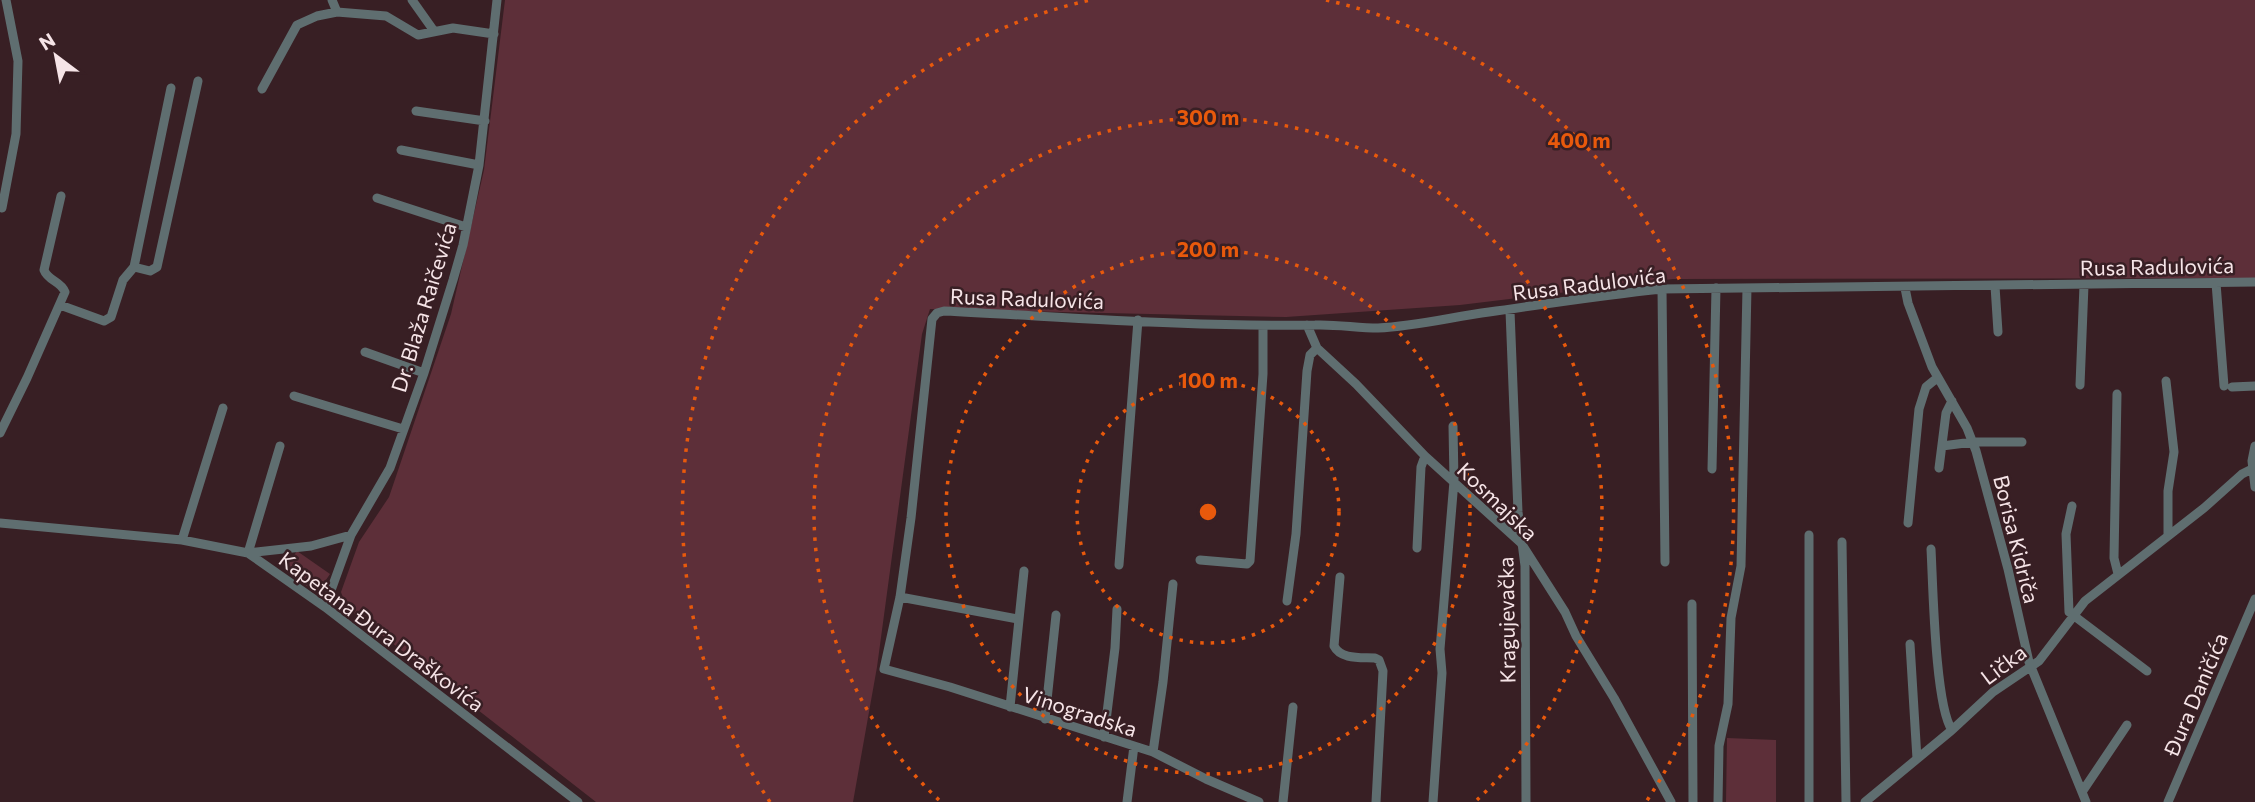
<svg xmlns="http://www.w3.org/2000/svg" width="2255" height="802" font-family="Commissioner,sans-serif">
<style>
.green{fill:#5d2f39}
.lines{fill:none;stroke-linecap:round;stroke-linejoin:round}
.minor{stroke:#5f6e70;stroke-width:9}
.ring{fill:none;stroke:#e8590c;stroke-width:3.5;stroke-dasharray:3.5 7}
.labels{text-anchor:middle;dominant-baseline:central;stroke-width:5;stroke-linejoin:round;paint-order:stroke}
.street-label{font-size:21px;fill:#f6e4e7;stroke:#381f24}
.centre{fill:#e8590c;stroke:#381f24;stroke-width:3.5}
.ring-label{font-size:21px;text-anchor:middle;font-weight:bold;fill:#e8590c;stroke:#381f24;stroke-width:5;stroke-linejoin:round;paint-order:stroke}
</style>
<rect width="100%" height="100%" fill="#381f24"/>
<path class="green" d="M505 0H2255V278L1673 279 1460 305 1286 317 930 309 922 334 877 667 853 802H596L346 607 341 592 359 542 389 497 451 314 484 170Z
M297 551 330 574 317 593 284 570Z
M1727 738 1776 740V802H1726Z"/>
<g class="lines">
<path class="minor" d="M332 0 337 12
M412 0 434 31
M262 89 297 25 317 16 337 12 386 16 418 35 453 28 494 34
M416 111 485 121
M401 150 479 165
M377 198 466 227
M2 208 16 134 18 61 6 0
M134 267 150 271 157 267 198 81
M2216 283 2224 386
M1995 286 1998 332
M1905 288 1908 303 1932 367 1967 428 1976 451 2008 569 2029 662 2086 802
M1662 289 1665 562
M60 305 104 321 111 317 123 280 134 267 171 88
M1510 311 1518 512 1525 566 1526 802
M1307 325 1317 348 1356 384 1425 456 1521 543 1565 612 1576 636 1614 698 1671 802
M365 352 424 373
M2166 381 2174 452 2168 491V536
M2080 385 2084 285
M2232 387 2255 386
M2117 394 2114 558 2118 574
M294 396 403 429
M0 433 27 378 65 292C61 281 48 281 44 270L61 196
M1942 446 1973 442H2022
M2255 446 2252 461 2255 487
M1939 468 1946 413 1952 401
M1712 469 1716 288
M2072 506 2066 534 2069 612 2147 671
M0 523 182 540 248 553 311 546 351 535
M1908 523 1919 409 1926 387 1937 378
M182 540 223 408
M1842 542 1846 802
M1417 548 1421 467 1425 456
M1931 549C1933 585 1935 706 1952 730
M248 553 325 607 578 802
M248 553 280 446
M1200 560 1247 564 1250 561 1263 374V326
M1119 565 1138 320
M1340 577 1334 646C1341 660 1362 657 1375 658L1379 660 1383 671 1376 802
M900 597 1018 619
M1287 601 1296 534 1307 371 1310 355 1317 348
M1692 604 1693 802
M325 607 351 535 390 468 424 373 453 280 463 245 479 165 497 0
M1910 644 1917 759
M1010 707 1024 571
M1045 719 1056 615
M1104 737 1115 648 1117 609
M1153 752 1163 682 1173 584
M2082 792 2127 725
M1127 802 1134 746
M1259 802 1206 779 1153 752 950 687 884 669 900 597 911 518 932 319 937 313 944 311C1067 317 1192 327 1315 325 1336 324 1357 328 1378 328 1416 326 1452 317 1489 312 1546 304 1604 295 1662 289L2255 282
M1283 802 1293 707
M1433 802 1442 673 1440 649 1454 481 1453 426
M1718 802 1719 746 1728 704 1731 618 1741 566 1747 288
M1809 802V535
M1865 802 1952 730 1993 692 2039 661 2085 601 2204 508 2242 474 2252 469
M2168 802 2255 599"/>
</g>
<g class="ring">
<circle cx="1208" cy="512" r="131"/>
<circle cx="1208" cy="512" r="262"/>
<path d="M939 800A394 394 0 1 1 1477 800"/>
<path d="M770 802A525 525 0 0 1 1090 0M1326 0A525 525 0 0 1 1646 802"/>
</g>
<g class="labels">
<g class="street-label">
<text transform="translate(2157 266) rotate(-1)">Rusa Radulovića</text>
<text transform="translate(1589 283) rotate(-7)">Rusa Radulovića</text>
<text transform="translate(1027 298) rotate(2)">Rusa Radulovića</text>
<text transform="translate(423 307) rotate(-73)">Dr. Blaža Raičevića</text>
<text transform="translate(1498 501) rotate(44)">Kosmajska</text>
<text transform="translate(2017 539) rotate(76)">Borisa Kidriča</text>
<text transform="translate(1506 620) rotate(-91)">Kragujevačka</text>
<text transform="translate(382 631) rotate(37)">Kapetana Đura Draškovića</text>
<text transform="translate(2003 664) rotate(-37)">Lička</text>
<text transform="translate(2195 694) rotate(-67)">Đura Daničića</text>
<text transform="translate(1080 711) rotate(18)">Vinogradska</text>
</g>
</g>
<circle cx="1208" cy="512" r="10" class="centre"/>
<g class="ring-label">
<text x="1208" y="125">300 m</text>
<text x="1579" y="148">400 m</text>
<text x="1208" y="257">200 m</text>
<text x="1208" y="388">100 m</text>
</g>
<g transform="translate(56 56) rotate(328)" stroke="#381f24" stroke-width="5" paint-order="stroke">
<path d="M0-5L12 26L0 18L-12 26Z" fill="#f6e4e7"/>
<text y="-10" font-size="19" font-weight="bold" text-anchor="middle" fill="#f6e4e7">N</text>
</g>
</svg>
